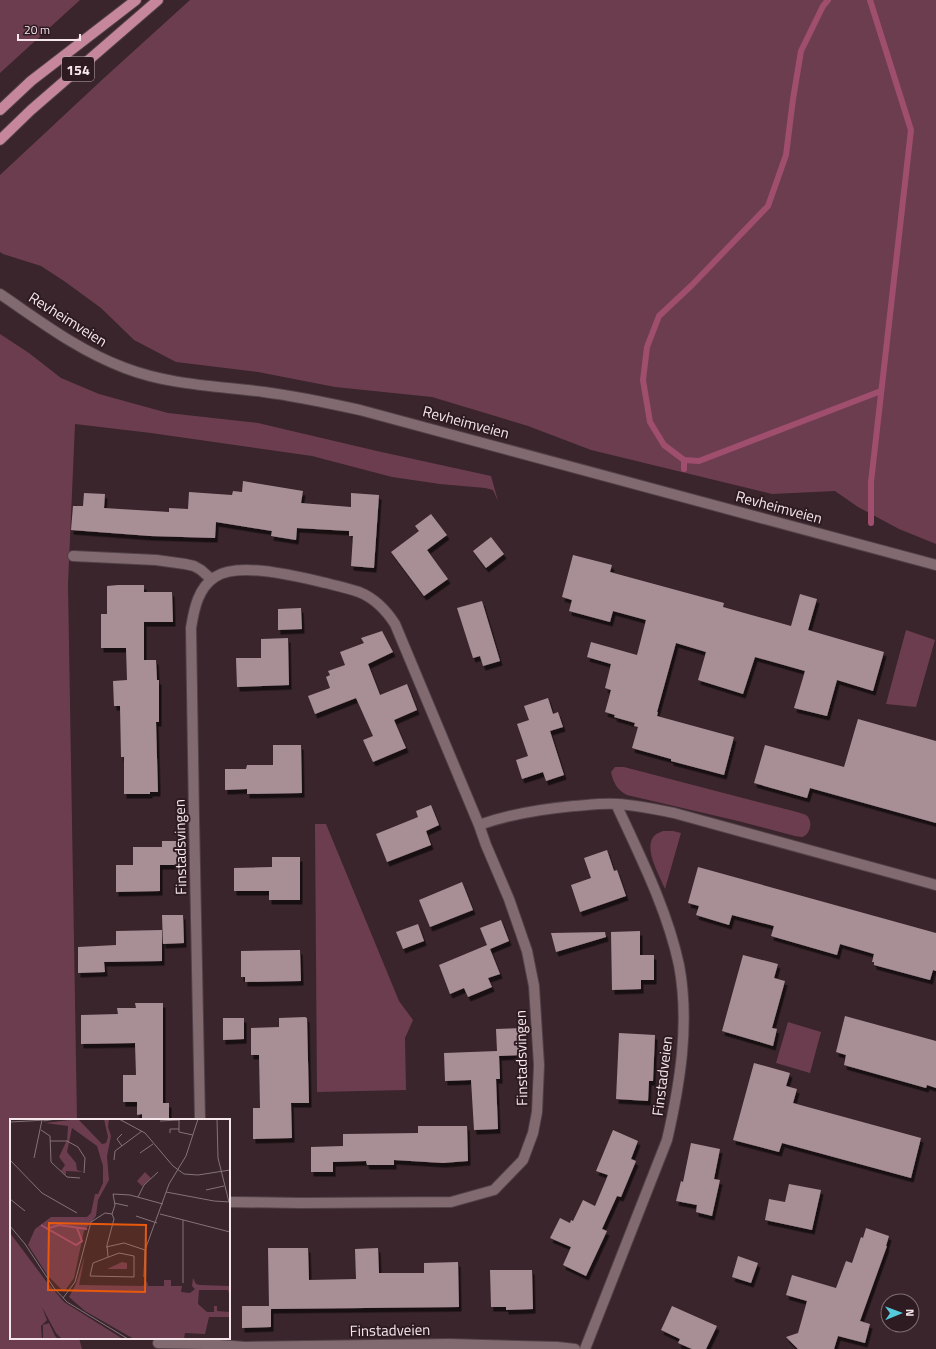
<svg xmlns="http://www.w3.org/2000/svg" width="936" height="1349" font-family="'Titillium Web',sans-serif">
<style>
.green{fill:#6c3d4e}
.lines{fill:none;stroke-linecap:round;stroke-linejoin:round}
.stream{stroke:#a04e6d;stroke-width:6}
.building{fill:#a88f96;filter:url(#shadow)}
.service-casing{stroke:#524148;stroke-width:12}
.minor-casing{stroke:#524148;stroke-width:12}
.primary-casing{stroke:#524148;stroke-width:12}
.service{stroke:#826a71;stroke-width:10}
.minor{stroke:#826a71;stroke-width:10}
.primary{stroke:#c6879d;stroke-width:10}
.labels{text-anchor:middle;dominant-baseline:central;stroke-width:4;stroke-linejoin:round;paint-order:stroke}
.shield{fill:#2e1b22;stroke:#b9aaaf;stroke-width:1}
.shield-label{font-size:14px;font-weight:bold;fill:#f5e7eb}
.street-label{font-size:15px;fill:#f5e7eb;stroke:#2e1b22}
.inset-river{fill:none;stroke:#a04e6d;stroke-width:2}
.inset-road{fill:none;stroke:#847378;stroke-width:1}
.view{fill:#e8590c;fill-opacity:0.15;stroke:#e8590c;stroke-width:2}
.inset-edge{fill:none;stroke:#f5e7eb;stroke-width:2}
</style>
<defs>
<filter id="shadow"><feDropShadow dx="2.5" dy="4.5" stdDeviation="0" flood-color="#0009"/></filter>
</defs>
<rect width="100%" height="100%" fill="#39252b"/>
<path class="green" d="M0 0H80L0 73Z
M190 0H936V544L899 529 858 507 835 491 772 494 591 450 528 426 432 397 335 387 258 372 176 362 134 340 101 308 64 281 41 266 3 254 0 252V175L104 78Z
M0 334 29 353 61 378 99 394 168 413 258 423 377 451 491 476 498 501 493 490 485 488 440 484 392 477 312 456 151 433 75 424 68 584 77 1120H11V1338H79L82 1349H0Z
M906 630 935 640 916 707 886 704Z
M615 767H624L797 812C800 813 804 814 806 815 814 820 810 836 802 837 799 837 797 836 795 836L738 821 627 795C617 790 613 782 611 772Z
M315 824H326L399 1001 413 1020 405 1038 406 1090 317 1092Z
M663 831H673L681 833 665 889C660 876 642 847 655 835 657 833 661 832 663 831Z
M788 1022 821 1032 810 1073 776 1063Z"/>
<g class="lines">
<path class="stream" d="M828 0 823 6 801 51 793 99 786 155 768 206 692 285 659 316 647 347 643 380 650 422 664 445 684 460 699 461 881 391
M870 0 911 130 871 482V523
M684 469V460"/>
</g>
<path class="building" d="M243 481 303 491 301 503 351 507V493L379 495 374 568 351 566 353 536H349V531L297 528 296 540 271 536 272 531 216 522 215 538 150 536 71 530 73 506H83L84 493 105 494 104 508 169 512V508L188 509 189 492 232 495 233 491 242 492Z
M431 514 447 535 427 550 448 579 424 596 391 552 419 531 415 526Z
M491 537 504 554 486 568 473 551Z
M573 555 612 565 610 572 724 603 723 607 791 626 800 594 817 599 808 630 884 652 873 691 837 680 827 716 794 708 805 671 755 657 743 694 698 680 706 652 676 643 657 712H658L657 716 734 737 724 775 671 761V759L632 748 638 727 634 726 635 723 614 717 615 715 605 712 611 690 605 688 611 664 587 657 591 642 637 655 646 620 613 611 610 622 569 611 572 600 562 597Z
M118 585H144V592H172L173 622H144V660H156L157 680H159V722H156L158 792H150V794H124V757H121L120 706H114L113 681 127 680 126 648H101V614H107V586Z
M482 601 500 661 483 666 480 656 473 658 457 608Z
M301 608 302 629 278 630V609Z
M382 631 393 652 368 664 380 695 407 684 417 710 394 720 406 748 373 762 363 740 373 736 356 698 315 714 308 696 330 688 326 677 330 675 328 671 345 665 340 652 364 643 361 638Z
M288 638 289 685 237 687 236 658H261V639Z
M548 698 553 714 558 712 563 727 550 731 564 775 546 781 543 772 522 779 516 760 528 756 517 724 529 720 524 706Z
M858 719 936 741V823L810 788 807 798 754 783 765 745 844 767Z
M273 745H301L302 793 247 794V789L225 790V769H246L247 765H273Z
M431 805 439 825 426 831 431 845 387 862 376 834 418 817 416 811Z
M162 841H177L178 865H160V891L116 892V865H133V847H162Z
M607 850 614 871 617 870 626 896 580 912 571 885 591 878 584 858Z
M272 857H300V900H269V891H234V868L272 867Z
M698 867 936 933V971L933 970 930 980 874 965V962H872L874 954 840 944 837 955 771 936 774 926 732 915 729 925 696 915 699 906 688 903Z
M462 882 473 910 430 927 419 900Z
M162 915H183L184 943 163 944Z
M501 920 509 941 490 949 500 974 488 978 492 987 468 997 464 988 450 994 439 965 487 945 480 928Z
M418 924 424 941 403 949 396 932Z
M162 930V961L104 962 105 972 78 973V947L116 945V931Z
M640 931V955H654V980H641V989L612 990 611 932Z
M605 932 606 937 556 952 551 933Z
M300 950 301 981 245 982V977H241V951Z
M743 955 778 964 774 978 785 981 772 1028 777 1029 773 1046 722 1031Z
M135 1003H163V1103H169V1120H142V1114L137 1115V1102H123V1075H136L135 1043 81 1044V1015L118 1014 117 1008H136Z
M845 1016 936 1041V1088L927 1085 926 1088 844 1065 846 1055 836 1052Z
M305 1017 307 1018 309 1103H291L292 1138 253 1139V1108H260L259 1055H251V1028L279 1027V1018Z
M223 1018H244V1039L223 1040Z
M522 1028 523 1055 499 1056 500 1079H496L498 1129 474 1130 471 1080 445 1081 444 1053 497 1051 496 1029Z
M619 1033 655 1035 653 1081H649L648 1101 616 1099Z
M754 1063 790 1073 786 1086 797 1089 793 1103 921 1138 911 1178 782 1143 779 1152 733 1140Z
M418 1126H467L468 1161 443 1163 394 1160V1165H367L366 1161 333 1162V1172H311V1147L343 1146V1134L418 1133Z
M613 1130 638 1141 631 1159 636 1161 621 1197 617 1196 602 1229 607 1231 586 1276 563 1265 571 1247 550 1238 560 1218 570 1223 571 1220 573 1221 583 1200 595 1206 608 1175 596 1171Z
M691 1143 720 1149 714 1179 720 1180 712 1216 696 1212 697 1205 676 1201 681 1181 683 1182Z
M789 1184 821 1190 812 1230 765 1220 769 1199 785 1202Z
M866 1228 889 1236 886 1246H887L860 1321 870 1324 865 1343 838 1336 834 1349H798L786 1337 798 1333 807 1301 786 1295 792 1275 836 1288 846 1261 852 1263 861 1237 863 1238Z
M268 1248H308L309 1280 356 1279 355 1249 378 1248 379 1273H424V1263L458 1262 459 1307 271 1309V1327L242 1328V1306H269Z
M738 1256 758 1263 751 1283 732 1277Z
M490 1270H532L533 1309 506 1310V1307H491Z
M672 1306 717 1326 706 1349H692L678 1343 680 1339 661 1330Z"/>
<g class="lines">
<defs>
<path id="service" d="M73 556 156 560 185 564 194 566 201 570 211 579
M158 1343 206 1344"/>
<path id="minor" d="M0 294C40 321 79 351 125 368 169 385 217 386 264 392 296 396 328 403 360 410L936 565
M479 825C510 814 541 809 574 806 588 805 603 803 617 804 636 805 655 809 674 813L936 885
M200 1120 194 817 191 628C194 609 198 588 215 577 239 561 299 577 326 583 337 586 348 588 359 592 374 598 386 610 395 624L479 825 486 845 509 899 527 951 534 986 539 1065 537 1112 533 1133 523 1160 494 1190 451 1202 301 1203 229 1202
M206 1344 245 1347 449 1344 557 1347 575 1349
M585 1349 667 1140C680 1084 690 1023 679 965 667 909 640 856 616 804"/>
<path id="primary" d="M0 110 31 81 136 0
M0 140 31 110 158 0"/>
</defs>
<use href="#service" class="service-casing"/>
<use href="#minor" class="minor-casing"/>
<use href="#primary" class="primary-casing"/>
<use href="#service" class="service"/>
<use href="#minor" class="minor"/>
<use href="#primary" class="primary"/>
</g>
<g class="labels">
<rect class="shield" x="62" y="57" width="32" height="24" rx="3"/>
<g class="shield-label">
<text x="78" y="69">154</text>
</g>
<g class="street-label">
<text transform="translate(68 319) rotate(32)">Revheimveien</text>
<text transform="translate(466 422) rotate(15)">Revheimveien</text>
<text transform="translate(779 507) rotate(15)">Revheimveien</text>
<text transform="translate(180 847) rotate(-91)">Finstadsvingen</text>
<text transform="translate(521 1058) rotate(-91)">Finstadsvingen</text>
<text transform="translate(662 1076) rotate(-83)">Finstadveien</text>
<text transform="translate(390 1330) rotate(-1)">Finstadveien</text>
</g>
</g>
<g transform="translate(10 1119)">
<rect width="220" height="220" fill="#39252b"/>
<path d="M68 0 92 25 96 24 98 18 94 0H99L98 8 101 17 97 37 99 61 88 81 86 97 74 112 64 159 54 173 38 157 18 126 25 110 41 98H77L81 94 85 75H88L93 64V47L87 27 62 9 57 33 66 44 67 51 73 53 56 52V56L51 52 55 46 49 38 57 21 58 7 35 4ZM135 53 141 59 132 67 127 62ZM0 114 36 162 54 183 113 220H52L46 214 32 188 37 201 31 207 32 220H0ZM75 136 69 166 133 167 137 162 138 167H154V161H161V167H172L171 173 180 174 185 170 182 167 183 159 186 165 190 166 219 167V175L218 171H189L188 185 197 193H204V187H207V192L220 193V198H199L195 215 175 214 174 220H124L75 192 59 178 66 165ZM112 143 117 144V150H97ZM39 204 45 217 48 220H33V206Z" fill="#6c3d4e"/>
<path class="inset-river" d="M31 106 66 126 72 122 67 109M36 110 49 106 77 110"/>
<path class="inset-road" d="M109 0 135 14 163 47 174 55 188 56 220 51M207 0 208 39 219 83M34 2 46 0M150 2 169 1V13L183 16M0 3 36 1M31 11 40 17 41 43 57 58 70 59M160 14V10H169M112 15 107 20 112 27M40 22H57L68 28 75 39 74 54M130 34 143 25M24 39 32 1M0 41 32 74 67 94M104 41 105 32 132 12M196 71 214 67M156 73 204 82 220 83M128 78 134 66 148 53M0 80 15 92M104 84 118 87M102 95 105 86 103 75 120 76 153 85M150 95 220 113M126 97 147 104M0 107 15 125 44 169 57 183 118 220M96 128 114 124 135 131M109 134 124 137V158L80 157 83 144ZM98 138 97 126 104 100 102 95M134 158 135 131 159 65 176 37 188 0M173 164V101M53 179 65 163 81 103 95 94 102 95"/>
<path class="view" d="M39 104 136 106 135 173 38 171Z"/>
<rect width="220" height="220" class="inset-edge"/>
</g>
<g transform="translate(900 1313) rotate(89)"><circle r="19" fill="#2e1b22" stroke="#7e6d72"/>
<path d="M0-3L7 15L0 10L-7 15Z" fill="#53cbdb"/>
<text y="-6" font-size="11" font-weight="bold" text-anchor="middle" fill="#f5e7eb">N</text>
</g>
<path d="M18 34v6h62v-6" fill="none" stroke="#f5e7eb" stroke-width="2"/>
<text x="24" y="34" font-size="12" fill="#f5e7eb" stroke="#2e1b22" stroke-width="3" paint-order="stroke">20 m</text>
</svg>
